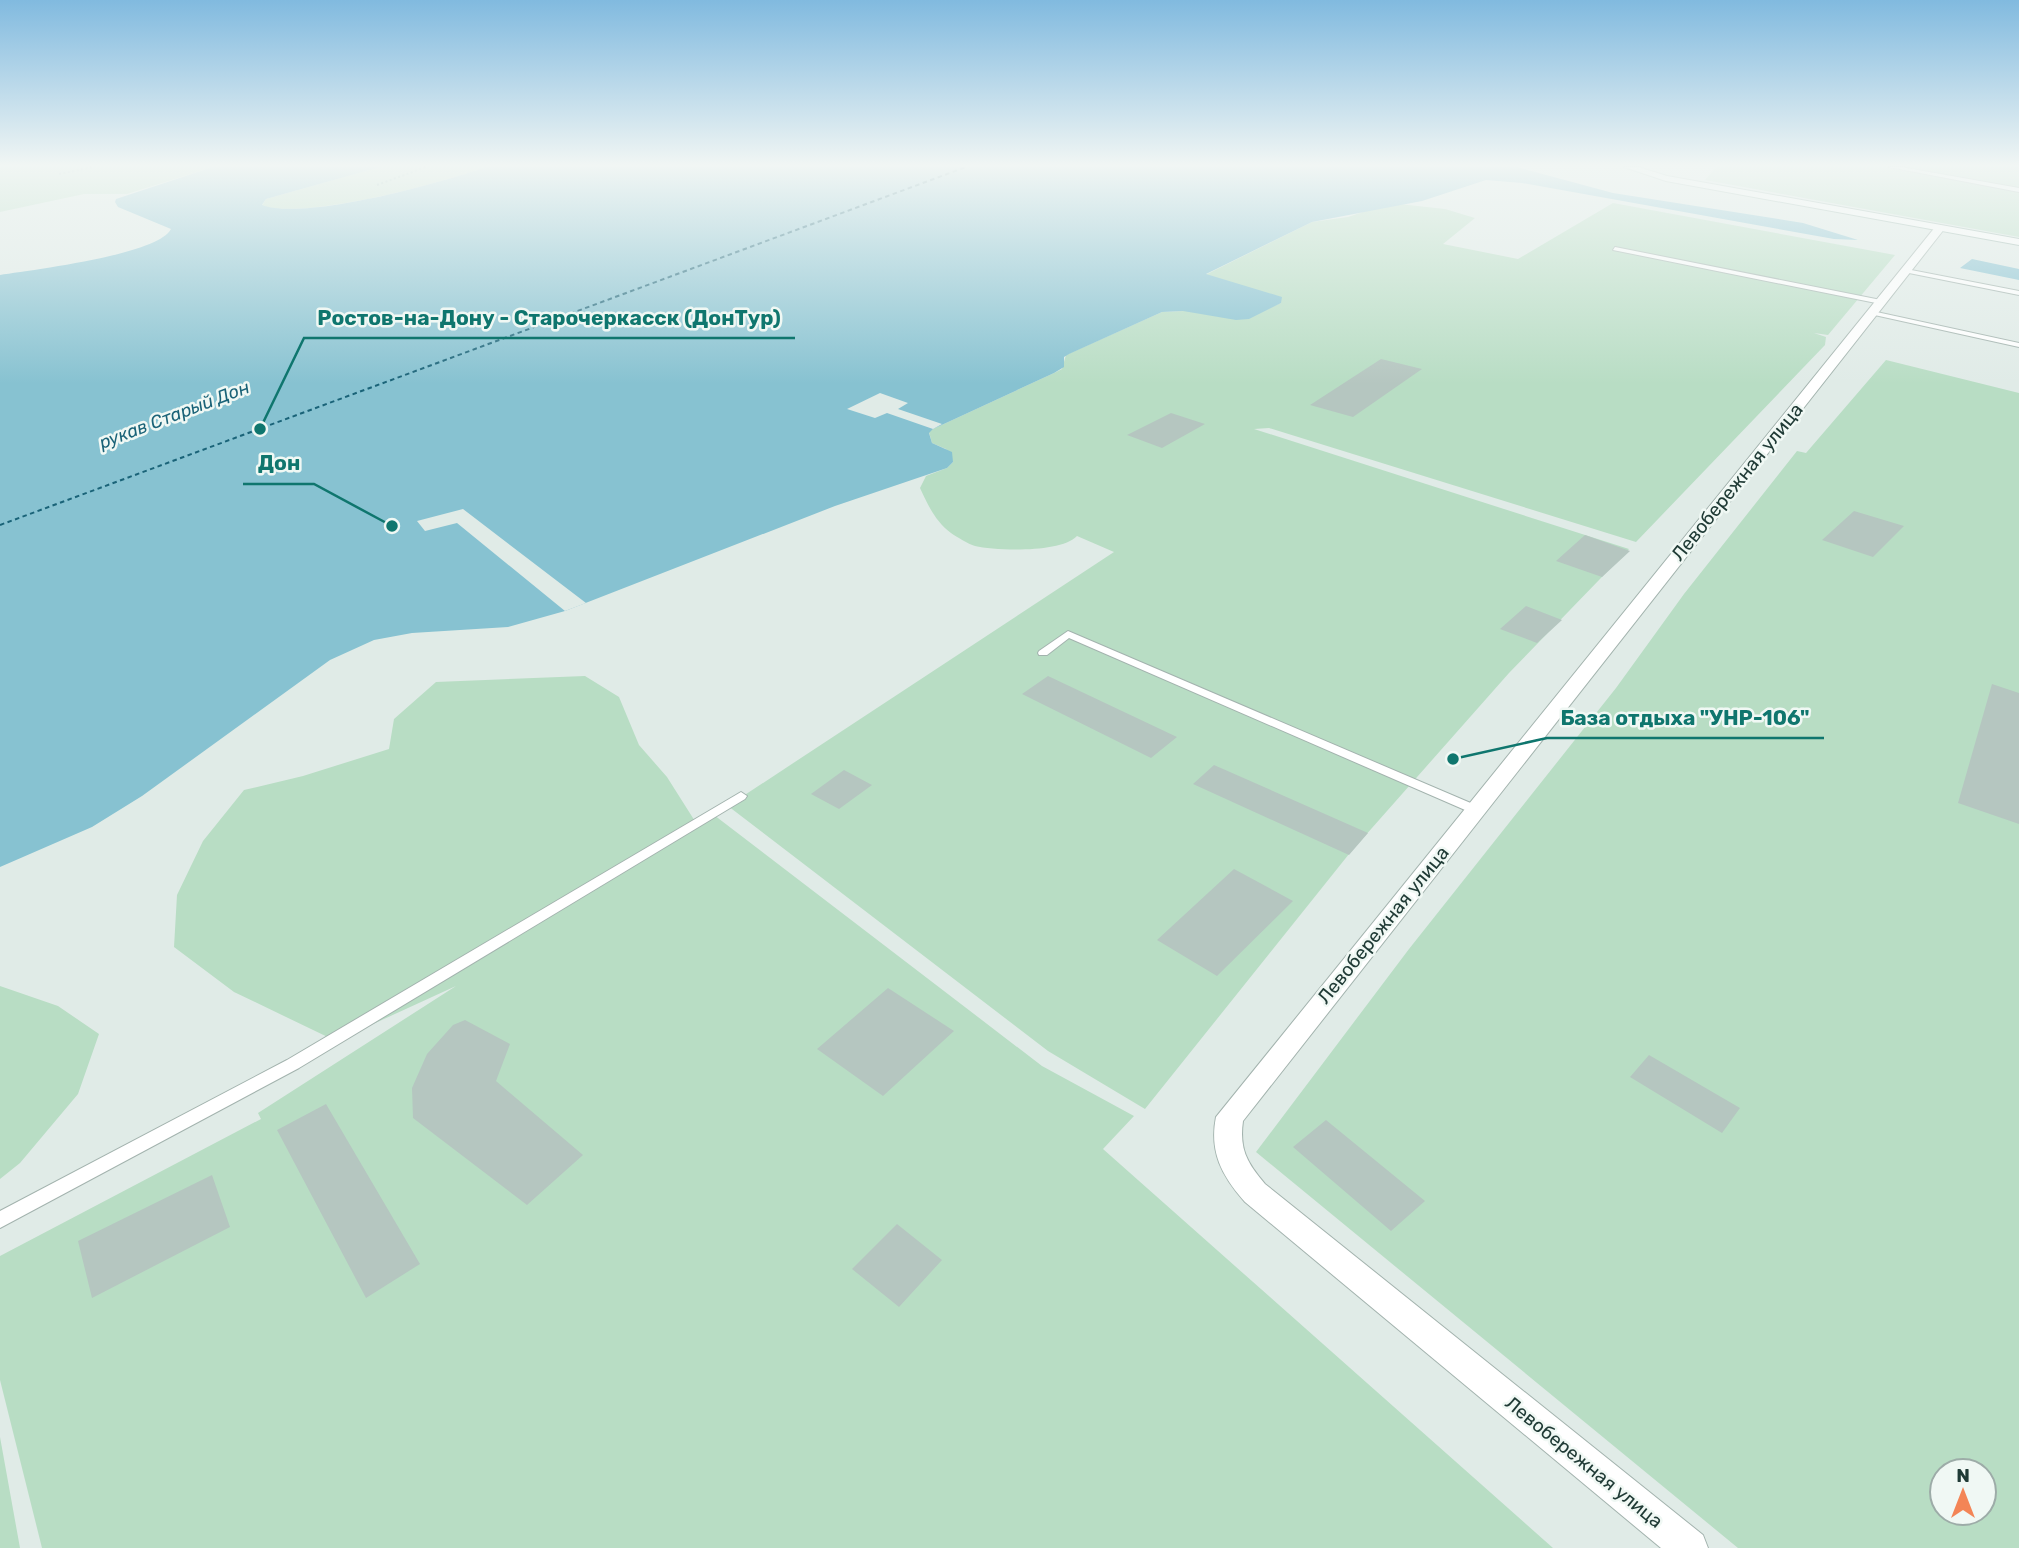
<svg xmlns="http://www.w3.org/2000/svg" width="2019" height="1548" font-family="Rubik,sans-serif">
<style>
.green{fill:#b8ddc4;fill-rule:evenodd}
.water{fill:#87c2d1}
.pier{fill:#e0ebe7}
.lines{fill:none;stroke-linecap:round;stroke-linejoin:round}
.ferry{stroke:#1a6378;stroke-width:2;stroke-dasharray:4.5 3.5;stroke-linecap:butt}
.building{fill:#b5c6c0}
.lane-casing{stroke:#a3b3ae;stroke-width:2}
.street-casing{stroke:#a3b3ae;stroke-width:2}
.secondary-casing{stroke:#9eb7af;stroke-width:2}
.path{stroke:#80afa3;stroke-width:2;stroke-dasharray:2 2.5;stroke-linecap:butt}
.lane{fill:#fff;fill-rule:evenodd}
.street{fill:#fff;fill-rule:evenodd}
.secondary{fill:#fff;fill-rule:evenodd}
.labels{text-anchor:middle;dominant-baseline:central;stroke-width:5;stroke-linejoin:round;paint-order:stroke}
.far-water-label{font-size:18px;font-style:italic;fill:#1a6378;stroke:#f0f8f4}
.street-label{font-size:19px;fill:#203b36;stroke:#f0f8f4}
.leader{fill:none;stroke:#0f766e;stroke-width:2.5}
.callout-dot{fill:#0f766e;stroke:#f0f8f4;stroke-width:2.5}
.callout-label{font-size:21px;text-anchor:middle;font-weight:bold;fill:#0f766e;stroke:#f0f8f4;stroke-width:5;stroke-linejoin:round;paint-order:stroke}
</style>
<rect width="100%" height="100%" fill="#e0ebe7"/>
<path class="green" d="M0 167H213L127 194H84L0 212Z
M380 167H486C438 184 309 219 262 206L266 199Z
M1716 167H2019V237L1705 180Z
M1613 203 1895 255 1828 335 1814 333 1826 337 1825 345 1636 542 1269 428 1254 429 1629 549 1509 673 1349 854 1145 1109 1048 1051 728 806 1114 552 1077 536C1061 553 997 551 975 546 968 544 957 537 951 533 935 521 928 505 920 488L926 476 947 468 953 462 946 449 932 443 929 432 933 429 1054 373 1062 369 1066 355 1162 312 1271 307 1281 303 1205 275 1312 222 1348 217 1369 210 1399 204 1445 209 1475 218 1443 244 1518 259Z
M1886 360 2019 393V1548H1738L1256 1152 1409 949 1616 688 1684 594 1797 451 1806 453ZM1942 1471H1984V1513H1942Z
M585 676 619 697 639 745 667 777 698 826 714 815 1042 1066 1134 1116 1103 1149 1553 1548H42L0 1380V1256L261 1119 258 1113 456 986 336 1041 234 992 174 947 177 895 203 841 244 790 303 776 389 749 394 719 436 682Z
M0 986 58 1006 99 1034 78 1094 20 1163 0 1179Z
M0 1437 20 1548H0Z"/>
<path class="water" d="M213 167H380L266 199 262 205C304 221 441 183 486 167H1517L1613 193 1803 223 1858 240 1834 239 1522 183 1486 180 1422 201 1312 222 1206 274 1282 297 1281 303 1249 319 1236 320 1183 311 1162 312 1069 354 1064 357V367L1054 373 933 429 929 433 932 443 952 452 953 462 947 468 835 506 565 611 508 627 412 633 374 640 330 660 142 796 92 827 0 867V275C31 270 158 255 171 229L118 207 115 202 116 199Z
M1972 259 2019 269V280L1960 268Z"/>
<path class="pier" d="M880 393 908 403 898 409 942 424 933 429 887 413 875 418 847 409Z
M463 509 586 603 565 611 457 523 425 531 417 521Z"/>
<g class="lines">
<path class="ferry" d="M0 525 966 167"/>
</g>
<path class="building" d="M1381 359 1422 369 1353 417 1310 405Z
M1171 413 1205 424 1162 448 1127 435Z
M1854 511 1904 526 1873 557 1822 540Z
M1585 535 1630 551 1602 577 1556 561Z
M1526 606 1562 620 1537 643 1500 629Z
M1048 676 1177 737 1151 758 1022 694Z
M1992 684 2019 693V824L1958 803Z
M1214 765 1368 833 1349 855 1193 784Z
M844 770 872 785 839 809 811 794Z
M1234 869 1293 901 1217 976 1157 940Z
M888 988 954 1031 883 1096 817 1049Z
M465 1020 510 1044 496 1081 583 1155 527 1205 413 1118 412 1088 427 1054 453 1025Z
M1649 1055 1740 1108 1722 1133 1630 1077Z
M326 1104 420 1264 366 1298 277 1130Z
M1326 1120 1425 1201 1391 1231 1293 1147Z
M212 1175 230 1227 92 1298 78 1241Z
M897 1224 942 1260 899 1307 852 1269Z"/>
<g class="lines">
<defs>
<path id="lane" d="M1889 167H1901L2019 188V192Z
M1615 247 1881 300 1884 302 1881 304 1613 250Z
M1906 269 2019 291V295L1904 272 1903 271Z
M1872 311 2019 343V347L1870 314 1869 313Z
M1068 631 1480 807 1482 810 1480 813H1472L1069 638 1047 655H1039L1038 653 1039 651Z
M741 792 747 796 745 799 299 1068 0 1228V1211L287 1060Z"/>
<path id="street" d="M1936 226 1945 228 1243 1121C1239 1149 1247 1163 1265 1184L1703 1535 1708 1548H1661L1245 1202C1222 1176 1209 1152 1216 1117Z"/>
<path id="secondary" d="M1624 167H1638L1667 176 2019 239V245L1666 181Z"/>
</defs>
<use href="#lane" class="lane-casing"/>
<use href="#street" class="street-casing"/>
<use href="#secondary" class="secondary-casing"/>
<path class="path" d="M59 174 94 167
M377 185 426 167"/>
<use href="#lane" class="lane"/>
<use href="#street" class="street"/>
<use href="#secondary" class="secondary"/>
</g>
<linearGradient id="sky" x2="0" y2="1"><stop stop-color="#81badf"/><stop offset="0.43" stop-color="#f1f6f4"/><stop offset="1" stop-color="#f1f6f4" stop-opacity="0"/></linearGradient>
<rect width="2019" height="384" fill="url(#sky)"/>
<g class="labels">
<g class="far-water-label">
<text transform="translate(174 415) rotate(-21)">рукав Старый Дон</text>
</g>
<g class="street-label">
<text transform="translate(1737 482) rotate(-51)">Левобережная улица</text>
<text transform="translate(1383 925) rotate(-51)">Левобережная улица</text>
<text transform="translate(1584 1462) rotate(39)">Левобережная улица</text>
</g>
</g>
<path class="leader" d="M260 429L304 338H795M392 526L314 484H243M1453 759L1547 738H1824"/>
<g class="callout-dot">
<circle cx="260" cy="429" r="7"/>
<circle cx="392" cy="526" r="7"/>
<circle cx="1453" cy="759" r="7"/>
</g>
<g class="callout-label">
<text x="549" y="325">Ростов-на-Дону - Старочеркасск (ДонТур)</text>
<text x="279" y="470">Дон</text>
<text x="1685" y="725">База отдыха "УНР-106"</text>
</g>
<g transform="translate(1963 1492)"><circle r="33" fill="#f0f8f4" stroke="#9daca8" stroke-width="2"/>
<path d="M0-5L12 26L0 18L-12 26Z" fill="#f38556"/>
<text y="-10" font-size="19" font-weight="bold" text-anchor="middle" fill="#203b36">N</text>
</g>
</svg>
